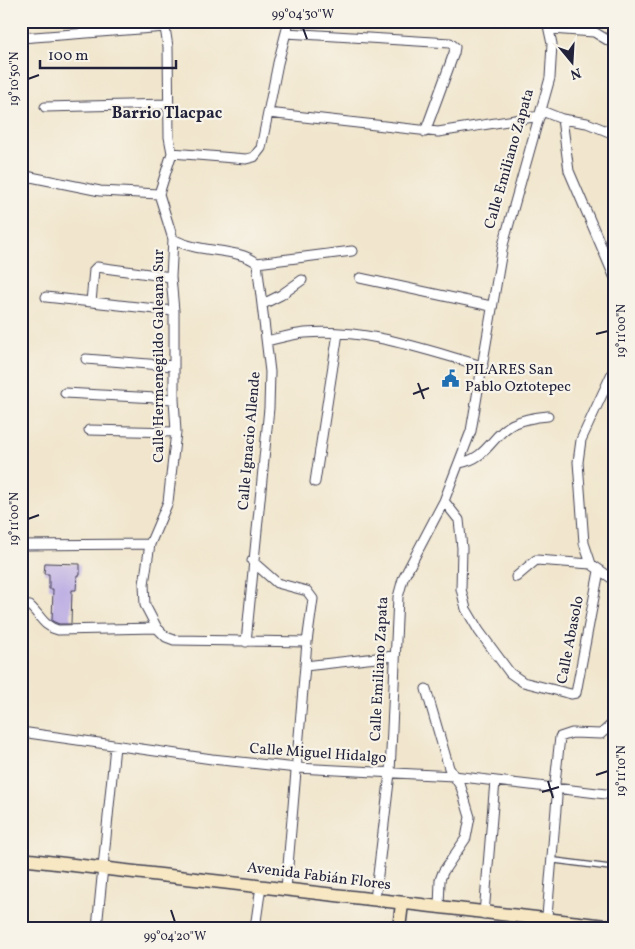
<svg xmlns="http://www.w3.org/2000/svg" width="635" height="949" font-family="Vollkorn,serif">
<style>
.building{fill:#bdaee3}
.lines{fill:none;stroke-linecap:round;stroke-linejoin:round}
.lane-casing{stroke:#413f51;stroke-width:7}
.street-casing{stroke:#413f51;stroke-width:11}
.secondary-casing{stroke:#413f51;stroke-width:15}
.lane{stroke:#fff;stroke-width:4.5}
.street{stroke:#fff;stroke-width:9}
.secondary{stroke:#f7e8c3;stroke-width:12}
.ticks{fill:none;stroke:#22223b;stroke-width:2}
.labels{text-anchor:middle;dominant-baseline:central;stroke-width:4.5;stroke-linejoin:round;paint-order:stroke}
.street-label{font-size:15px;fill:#22223b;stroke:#f7f3e8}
.poi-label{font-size:15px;fill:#22223b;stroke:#f7f3e8;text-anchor:start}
.neighbourhood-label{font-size:16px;font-weight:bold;fill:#22223b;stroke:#f7f3e8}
.neatline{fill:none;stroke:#22223b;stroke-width:2}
.ticks-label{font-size:12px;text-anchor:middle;fill:#22223b}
</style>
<rect width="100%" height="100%" fill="#f7f3e8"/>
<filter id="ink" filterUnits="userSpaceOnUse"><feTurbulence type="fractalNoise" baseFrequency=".02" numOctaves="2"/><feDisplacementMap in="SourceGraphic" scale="10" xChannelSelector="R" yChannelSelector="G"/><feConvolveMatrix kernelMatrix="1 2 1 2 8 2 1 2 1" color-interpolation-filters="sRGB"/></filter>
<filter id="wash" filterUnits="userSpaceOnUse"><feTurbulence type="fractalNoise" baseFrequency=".0096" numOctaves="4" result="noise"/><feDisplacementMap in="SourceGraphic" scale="20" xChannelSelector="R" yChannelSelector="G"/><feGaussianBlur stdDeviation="1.12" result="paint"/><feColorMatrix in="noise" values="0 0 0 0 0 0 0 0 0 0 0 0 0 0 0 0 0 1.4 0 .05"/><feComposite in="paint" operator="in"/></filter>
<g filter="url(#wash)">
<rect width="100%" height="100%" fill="#f1e6cd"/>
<g id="blocks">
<path class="building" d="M45 563 80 564V575H77L76 590H72L71 624H59L52 621 53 589H49V574H44Z"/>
</g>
</g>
<g filter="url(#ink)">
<use href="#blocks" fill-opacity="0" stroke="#413f51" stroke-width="1"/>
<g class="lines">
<defs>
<path id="lane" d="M551 860 614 868"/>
<path id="street" d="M550 29 594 32 614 44
M286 33 450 43 455 47 454 53 425 132
M21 38 166 27
M45 107 169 104
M542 111 562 119 587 123 614 134
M268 113 438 132 540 116
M562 119 569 171 614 276
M172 153 246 159 254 157 261 148 278 63 289 21
M21 175 100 191 159 194
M173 239C199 254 237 247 257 263L270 372 269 408 246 642
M257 263 352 251
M360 278 491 306
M46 297 174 311
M91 302 94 270 97 267 171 277
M263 304 281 295 302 280
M267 341C280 338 293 334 305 333 367 328 425 350 483 366
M86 359 173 366
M614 369 581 440 578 462 584 543 591 564 614 580
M65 393 174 399
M89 430 176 432
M459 463C488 459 491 435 513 424 524 419 536 417 548 416
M315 482 338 333
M444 501 459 520 462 548 461 589 466 609 479 631 510 673 523 682 571 694 576 693 599 571
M21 545 150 544
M252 561 277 583 307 591 313 599 307 642 286 889
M516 577 536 560 591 564
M21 605 30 606C41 616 43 626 58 630L157 628 166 637 174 640 307 642
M157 628 145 605 144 584 150 544 168 502 176 432 174 399V311L171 277 173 239 159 194 172 153 169 137 168 47 164 21
M305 666 394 656
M426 689 449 768 461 787 470 817 466 838 443 872 440 880 439 908
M21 732 212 759 297 768 454 776 614 795
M375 900 390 773 398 597 403 579 444 501 471 431 503 245 550 78 552 44 547 21
M484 914 495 781
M97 928 115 746
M255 928 261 886
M546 928 557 797 555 783 560 737 572 733 601 734 614 722"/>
<path id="secondary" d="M21 859 614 927
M399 928 402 904"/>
</defs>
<use href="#lane" class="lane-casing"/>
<use href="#street" class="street-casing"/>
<use href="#secondary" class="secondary-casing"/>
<use href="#lane" class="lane"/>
<use href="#street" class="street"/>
<use href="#secondary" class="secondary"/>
</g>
</g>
<path class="ticks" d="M303 28 307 39M28 79 39 75M596 334 608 331M418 383 424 399M413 394 429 388M28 519 39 515M596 775 608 771M548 781 553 798M542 792 559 787M171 910 175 922"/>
<defs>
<symbol id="civic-bare" viewBox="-9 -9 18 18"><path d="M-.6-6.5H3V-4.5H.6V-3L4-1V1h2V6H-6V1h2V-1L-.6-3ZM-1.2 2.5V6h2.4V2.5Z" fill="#1f6fb2" stroke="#f7f3e8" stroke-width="2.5" paint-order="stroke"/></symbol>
</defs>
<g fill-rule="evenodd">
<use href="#civic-bare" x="438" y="366" width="25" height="25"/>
</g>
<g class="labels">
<g class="street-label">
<text transform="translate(510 159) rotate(-74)">Calle Emiliano Zapata</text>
<text transform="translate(159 356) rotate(-90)">Calle Hermenegildo Galeana Sur</text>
<text transform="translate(250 441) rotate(-85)">Calle Ignacio Allende</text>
<text transform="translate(571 640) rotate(-79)">Calle Abasolo</text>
<text transform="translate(380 669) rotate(-87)">Calle Emiliano Zapata</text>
<text transform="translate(318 754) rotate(4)">Calle Miguel Hidalgo</text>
<text transform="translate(319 877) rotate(7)">Avenida Fabián Flores</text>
</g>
<g class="poi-label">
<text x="465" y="370">PILARES San<tspan x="465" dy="17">Pablo Oztotepec</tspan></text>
</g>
<g class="neighbourhood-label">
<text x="167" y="114">Barrio Tlacpac</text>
</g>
</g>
<rect width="635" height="949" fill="none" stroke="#f7f3e8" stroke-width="55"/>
<g transform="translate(572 62) rotate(162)" stroke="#f7f3e8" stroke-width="4" paint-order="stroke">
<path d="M0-4L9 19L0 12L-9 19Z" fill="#22223b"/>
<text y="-8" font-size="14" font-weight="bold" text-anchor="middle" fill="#22223b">N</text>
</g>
<path d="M40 60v8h136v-8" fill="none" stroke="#22223b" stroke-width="2.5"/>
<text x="48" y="60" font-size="15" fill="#22223b" stroke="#f7f3e8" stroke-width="4" paint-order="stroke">100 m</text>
<rect x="28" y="28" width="580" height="894" class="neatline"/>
<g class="ticks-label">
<text x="303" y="18">99°04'30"W</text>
<text transform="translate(14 79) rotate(-90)" y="4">19°10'50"N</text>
<text transform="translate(621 331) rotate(-90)" y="4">19°11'00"N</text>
<text transform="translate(14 519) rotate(-90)" y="4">19°11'00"N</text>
<text transform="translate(621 771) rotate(-90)" y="4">19°11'10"N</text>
<text x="175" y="940">99°04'20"W</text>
</g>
</svg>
